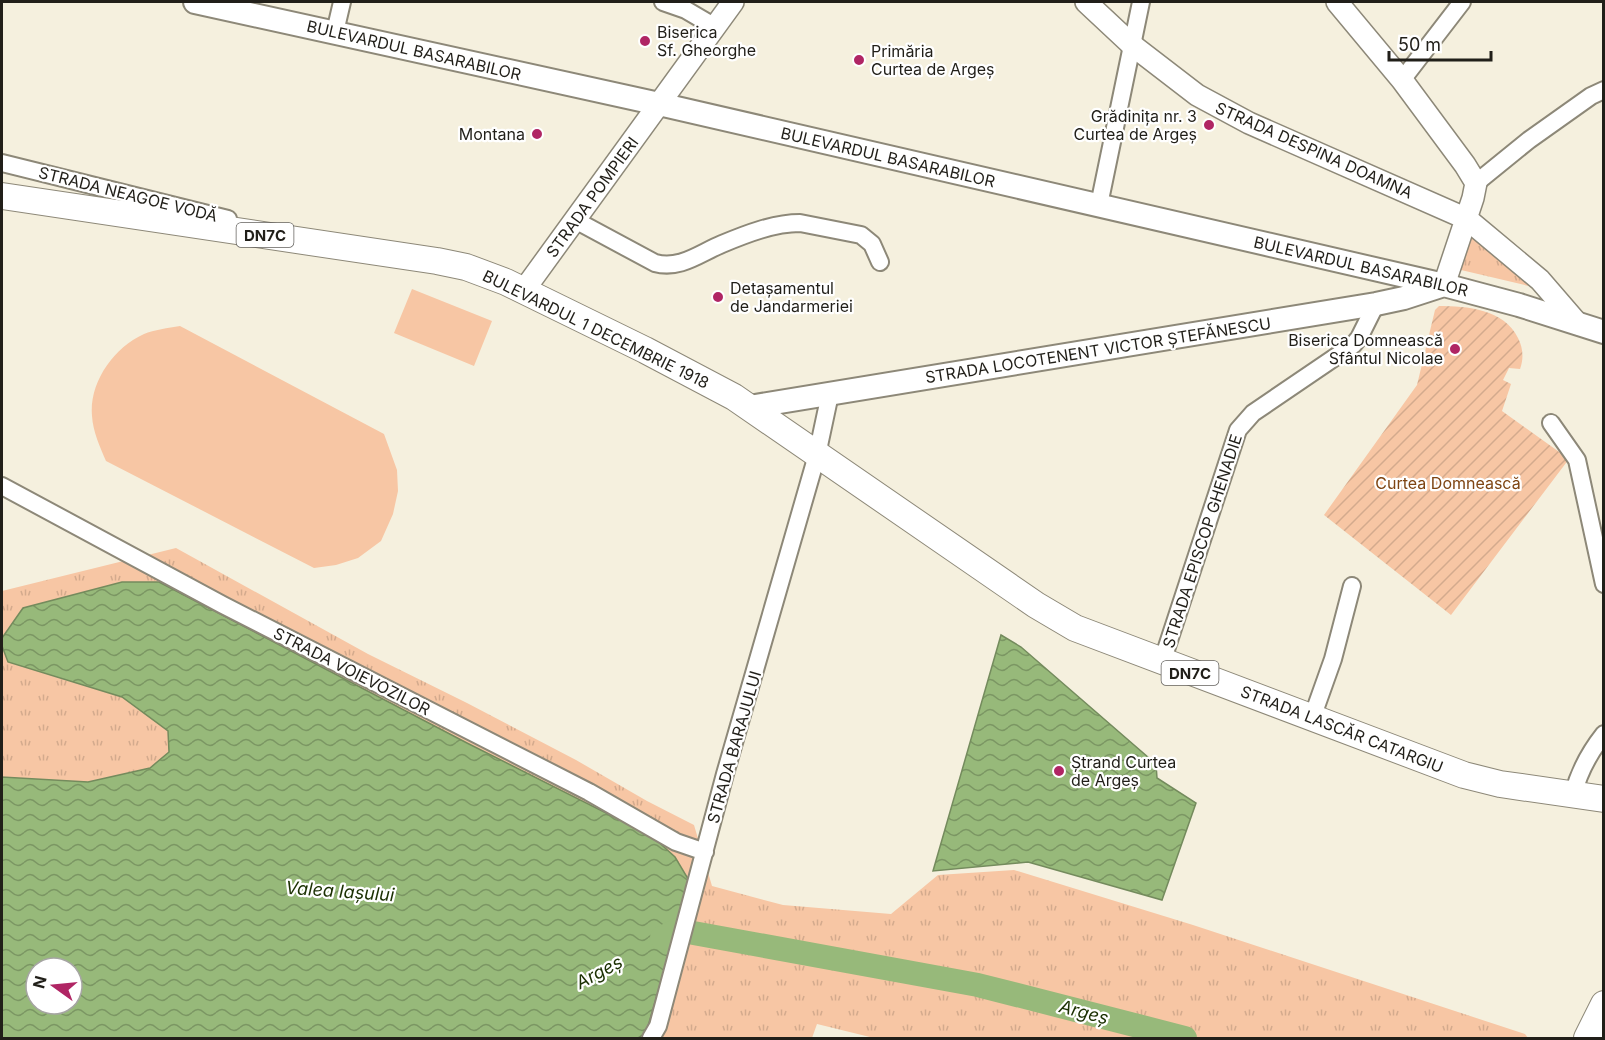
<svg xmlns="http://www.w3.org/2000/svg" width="1605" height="1040" font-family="Inter,sans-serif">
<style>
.grass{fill:url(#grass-tufts);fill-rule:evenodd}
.garden{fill:url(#garden-furrows)}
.pitch{fill:#f7c6a4}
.water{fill:url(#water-waves);stroke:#748b5d;stroke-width:1.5;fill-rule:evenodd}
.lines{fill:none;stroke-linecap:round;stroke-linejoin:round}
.river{stroke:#97b97a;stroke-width:24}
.minor-casing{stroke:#8d8878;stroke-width:20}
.tertiary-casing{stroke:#8d8878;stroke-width:24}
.secondary-casing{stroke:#8d8878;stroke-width:26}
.primary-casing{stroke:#8d8878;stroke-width:28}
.minor{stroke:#fff;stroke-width:16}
.tertiary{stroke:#fff;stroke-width:21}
.secondary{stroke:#fff;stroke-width:22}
.primary{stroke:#fff;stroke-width:26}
.poi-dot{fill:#b02564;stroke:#fff;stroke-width:2}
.labels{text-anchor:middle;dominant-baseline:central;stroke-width:4.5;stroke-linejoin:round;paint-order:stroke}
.shield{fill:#fff;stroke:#64625e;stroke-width:1.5}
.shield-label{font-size:15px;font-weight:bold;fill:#211f19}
.poi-label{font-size:16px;fill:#211f19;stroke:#fff;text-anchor:start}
.street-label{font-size:16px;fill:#211f19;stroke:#fff}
.park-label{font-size:16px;fill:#7e4412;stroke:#fff}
.water-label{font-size:18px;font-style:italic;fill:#1b3002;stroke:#fff}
</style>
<defs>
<pattern id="grass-tufts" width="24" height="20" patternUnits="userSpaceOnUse" patternTransform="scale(1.5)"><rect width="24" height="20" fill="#f7c6a4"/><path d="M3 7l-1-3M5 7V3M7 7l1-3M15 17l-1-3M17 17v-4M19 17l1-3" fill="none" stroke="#d3aa8d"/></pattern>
<pattern id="garden-furrows" width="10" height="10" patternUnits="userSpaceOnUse" patternTransform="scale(1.5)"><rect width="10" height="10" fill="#f7c6a4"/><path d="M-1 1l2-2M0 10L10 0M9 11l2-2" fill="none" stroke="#d3aa8d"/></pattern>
<pattern id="water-waves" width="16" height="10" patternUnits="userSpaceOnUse" patternTransform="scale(1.5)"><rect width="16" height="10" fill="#97b97a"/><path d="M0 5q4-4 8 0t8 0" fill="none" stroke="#7b9663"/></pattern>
</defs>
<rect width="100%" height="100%" fill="#f5f0de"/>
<path class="grass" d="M1473 233 1533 287 1461 270Z
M176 548 368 654 467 703 576 760 647 801 694 825 712 886 783 905 891 914 938 875 1014 870 1193 925 1525 1034 1528 1038H874L817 1024 812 1038H2V591ZM36 968H72V1004H36Z"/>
<path class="garden" d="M1439 306C1467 306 1504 309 1518 338 1523 348 1524 358 1520 369L1509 368 1503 380 1511 384 1502 411 1569 459 1451 615 1324 515 1417 385 1435 310Z"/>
<path class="pitch" d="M412 289 492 321 474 366 394 333Z
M180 326 384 434 397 470 398 491 393 514 381 541 358 558 336 565 314 568 106 461C100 447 93 432 92 416 89 383 113 348 144 334 154 330 168 328 180 326Z"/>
<path class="water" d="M122 582H159L467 743 652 836 675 857 690 882 646 1033 638 1038H2V777L88 782 150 768 169 752 168 731 122 697 8 662 2 646V638L23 608ZM36 968H72V1004H36Z
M1001 635 1021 647 1156 764 1157 778 1196 803 1162 900 1028 862 933 871Z"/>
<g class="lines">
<path class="river" d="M662 938 677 930 978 985 1185 1038"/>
<defs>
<path id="minor" d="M663 2 686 10 715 27
M335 32 342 2
M1402 80 1462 2
M2 163 228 219
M1476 183 1529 140 1591 96 1604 90
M1099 205 1141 2
M575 220 655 263C680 270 700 253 722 244 746 234 774 223 800 223L861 235 872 244 880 262
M1551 423 1577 460 1604 584
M2 486 223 605 589 792 676 842 705 852
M1162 662 1238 430 1253 413 1353 345 1359 338 1376 304
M1312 718 1333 659 1352 586
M1573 795C1579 771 1589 753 1604 734
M651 1038 658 1026 725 774 817 455 830 394"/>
<path id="tertiary" d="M1086 2 1132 45 1197 95 1249 123 1467 219 1540 280 1578 324
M1337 2 1402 80 1465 165 1476 183 1473 198 1444 285
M524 290 733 2"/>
<path id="secondary" d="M195 2 659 104 1444 285 1519 305 1604 332
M749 407 1376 304 1404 298 1444 285"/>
<path id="primary" d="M2 196 437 261 466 267 506 282 645 350 734 397 1036 605 1075 628 1464 775 1500 784 1604 799
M1587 1038 1604 1004"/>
</defs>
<use href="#minor" class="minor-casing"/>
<use href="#tertiary" class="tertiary-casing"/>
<use href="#secondary" class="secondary-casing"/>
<use href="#primary" class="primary-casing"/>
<use href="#minor" class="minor"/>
<use href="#tertiary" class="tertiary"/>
<use href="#secondary" class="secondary"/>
<use href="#primary" class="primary"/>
</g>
<g class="poi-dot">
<circle cx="645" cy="41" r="6"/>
<circle cx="859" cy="60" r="6"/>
<circle cx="1209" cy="125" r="6"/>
<circle cx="537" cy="134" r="6"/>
<circle cx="718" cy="297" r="6"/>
<circle cx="1455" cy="349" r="6"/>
<circle cx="1059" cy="771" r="6"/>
</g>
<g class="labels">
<g class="shield">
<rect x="236.5" y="223" width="57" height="24" rx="4.5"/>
<rect x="1161.5" y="661" width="57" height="24" rx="4.5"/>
</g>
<g class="shield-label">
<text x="265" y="235">DN7C</text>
<text x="1190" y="673">DN7C</text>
</g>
<g class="poi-label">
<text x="657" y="32">Biserica<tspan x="657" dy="18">Sf. Gheorghe</tspan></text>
<text x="871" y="51">Primăria<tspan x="871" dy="18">Curtea de Argeș</tspan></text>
<text x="1197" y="116" text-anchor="end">Grădinița nr. 3<tspan x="1197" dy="18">Curtea de Argeș</tspan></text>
<text x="525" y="134" text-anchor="end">Montana</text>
<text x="730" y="288">Detașamentul<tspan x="730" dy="18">de Jandarmeriei</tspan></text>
<text x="1443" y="340" text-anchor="end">Biserica Domnească<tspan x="1443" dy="18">Sfântul Nicolae</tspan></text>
<text x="1071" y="762">Ștrand Curtea<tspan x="1071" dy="18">de Argeș</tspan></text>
</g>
<g class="street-label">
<text transform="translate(414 50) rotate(13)">BULEVARDUL BASARABILOR</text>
<text transform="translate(1314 150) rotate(24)">STRADA DESPINA DOAMNA</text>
<text transform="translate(888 157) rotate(13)">BULEVARDUL BASARABILOR</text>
<text transform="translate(128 194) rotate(14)">STRADA NEAGOE VODĂ</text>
<text transform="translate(592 197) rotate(-54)">STRADA POMPIERI</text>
<text transform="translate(1361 266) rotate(13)">BULEVARDUL BASARABILOR</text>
<text transform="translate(596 329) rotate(26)">BULEVARDUL 1 DECEMBRIE 1918</text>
<text transform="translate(1098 350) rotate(-9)">STRADA LOCOTENENT VICTOR ȘTEFĂNESCU</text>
<text transform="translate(1202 541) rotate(-72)">STRADA EPISCOP GHENADIE</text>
<text transform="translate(352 671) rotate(27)">STRADA VOIEVOZILOR</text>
<text transform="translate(1342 729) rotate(21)">STRADA LASCĂR CATARGIU</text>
<text transform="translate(734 747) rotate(-74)">STRADA BARAJULUI</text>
</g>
<g class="park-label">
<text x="1448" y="483">Curtea Domnească</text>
</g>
<g class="water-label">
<text transform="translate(340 891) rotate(4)">Valea Iașului</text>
<text transform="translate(599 972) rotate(-28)">Argeș</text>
<text transform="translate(1084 1012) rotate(15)">Argeș</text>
</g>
</g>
<rect width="1605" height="1040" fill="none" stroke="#211f19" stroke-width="6"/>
<g transform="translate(54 986) rotate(285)"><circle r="28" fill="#ffffff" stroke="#a6a5a3" stroke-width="1.5"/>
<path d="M0-4.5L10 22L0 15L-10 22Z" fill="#b02564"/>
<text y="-9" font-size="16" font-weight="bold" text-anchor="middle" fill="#211f19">N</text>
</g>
<path d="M1389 51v9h102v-9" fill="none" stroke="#211f19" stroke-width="3"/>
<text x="1398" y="51" font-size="18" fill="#211f19" stroke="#ffffff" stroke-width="4.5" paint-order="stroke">50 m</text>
</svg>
